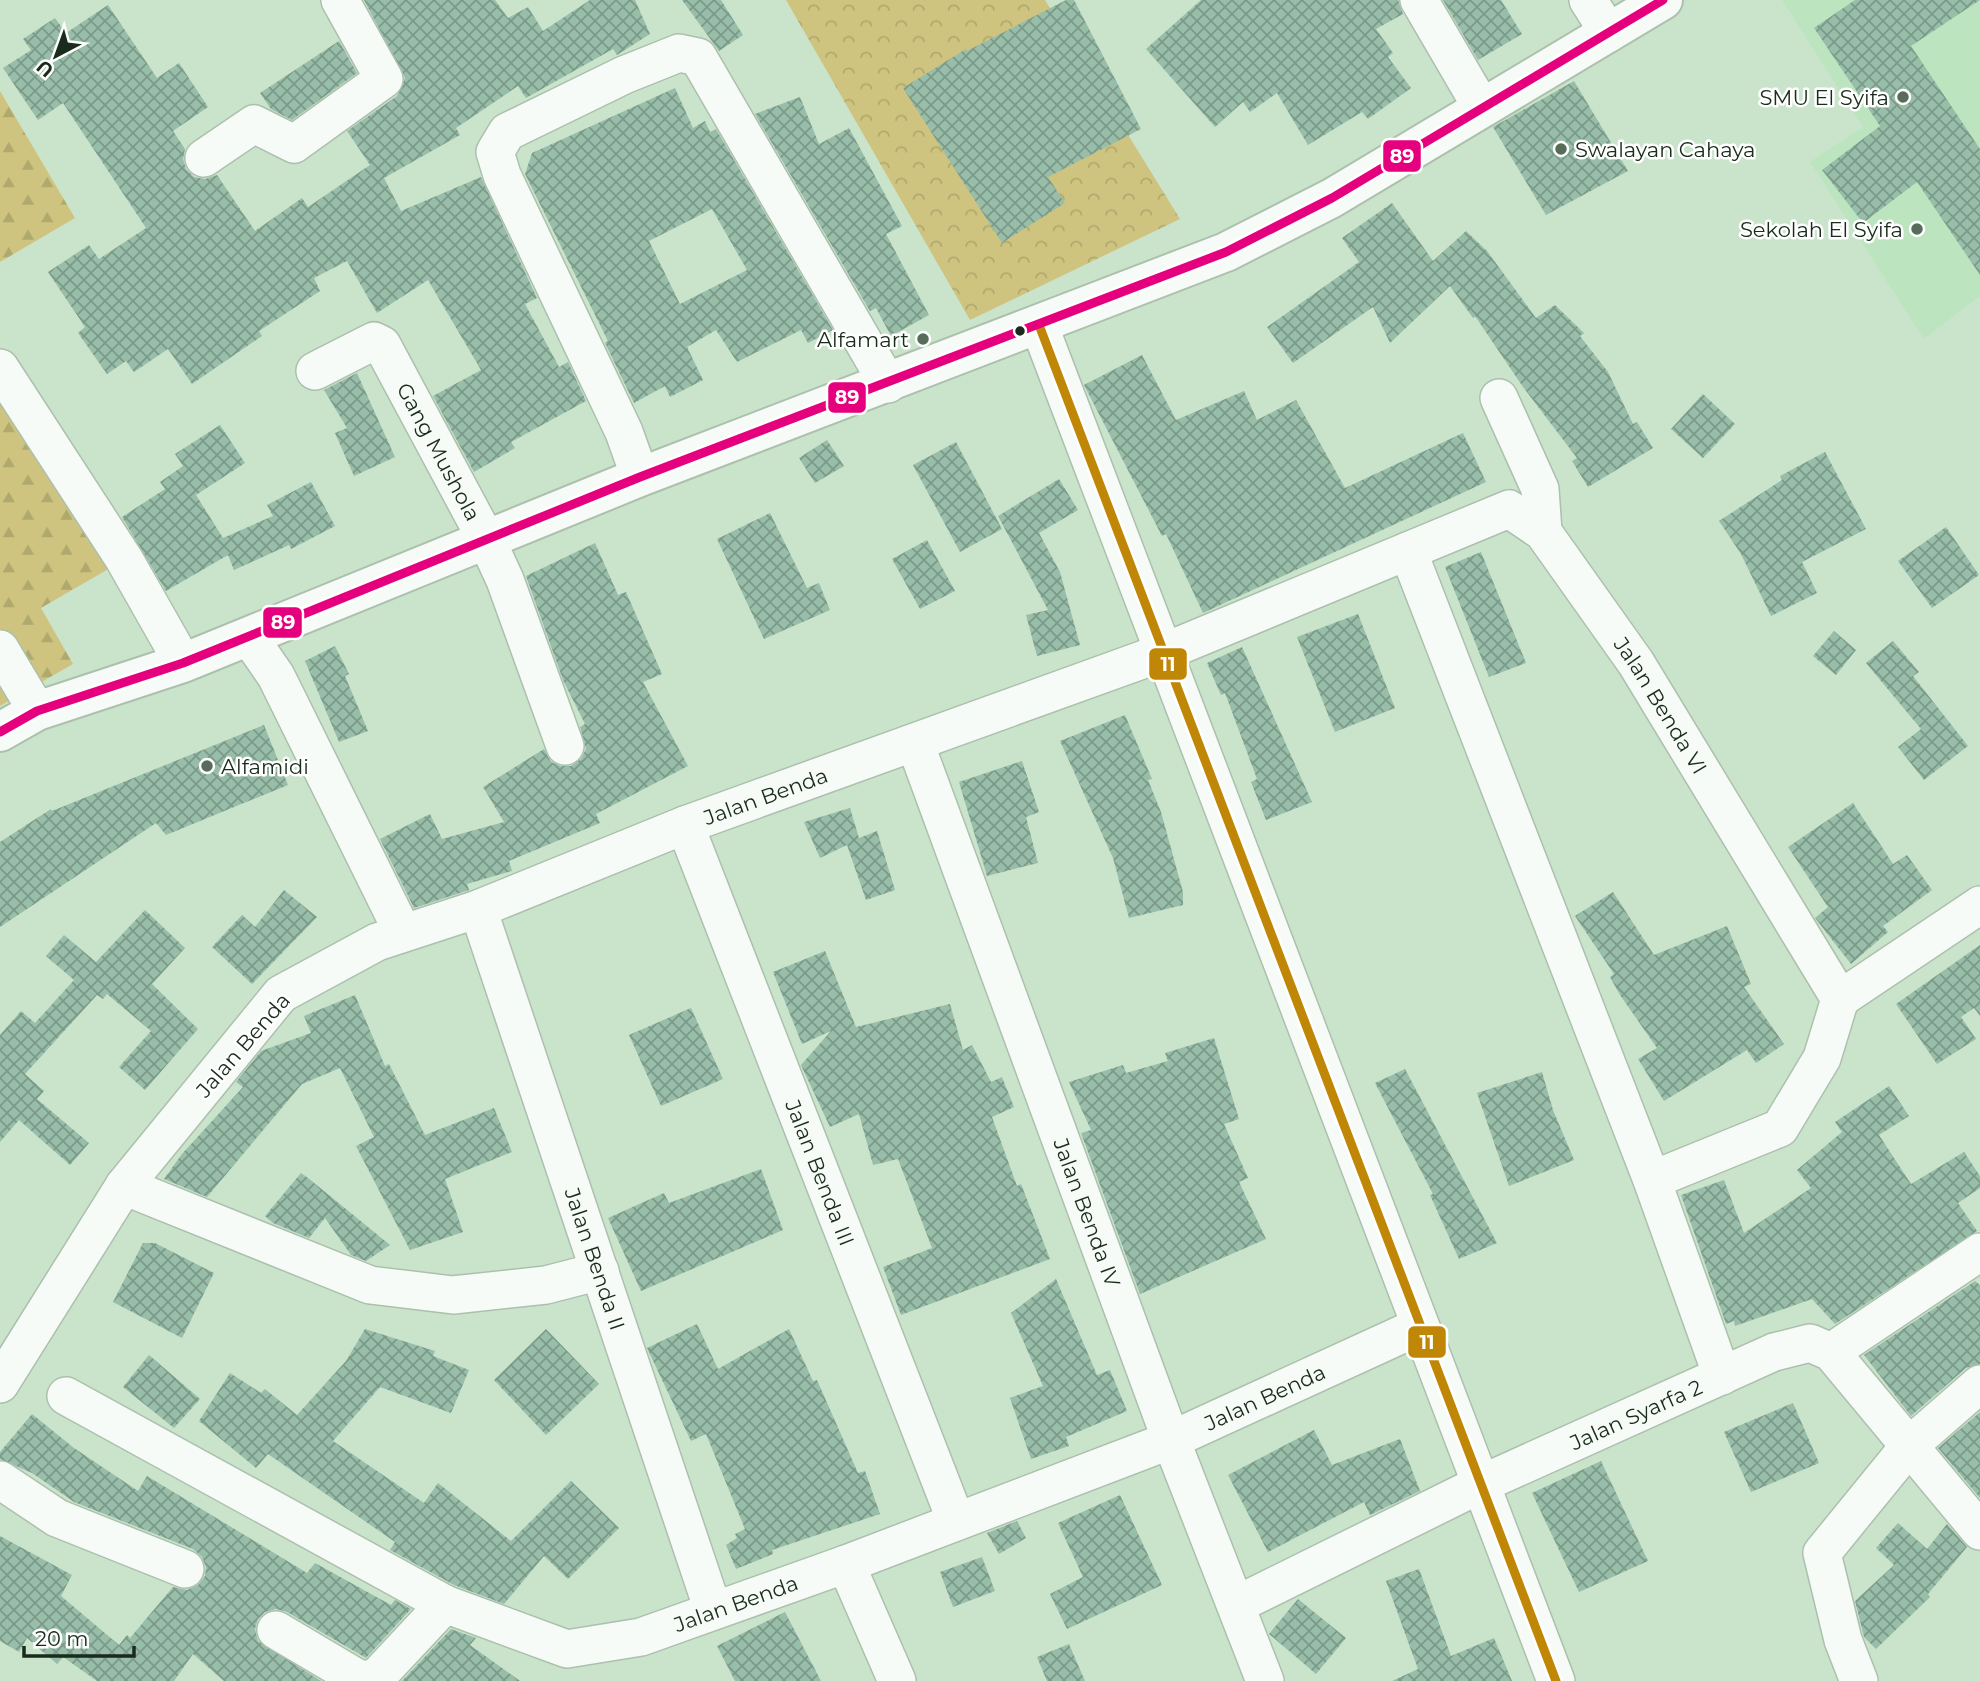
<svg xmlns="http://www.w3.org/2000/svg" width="1980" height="1681" font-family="Montserrat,sans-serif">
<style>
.built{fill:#bce5bf}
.forest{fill:url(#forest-firs)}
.park{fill:url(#park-crowns)}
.building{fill:url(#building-cross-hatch);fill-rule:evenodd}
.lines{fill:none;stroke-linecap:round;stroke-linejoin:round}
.street-casing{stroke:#acc0ad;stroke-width:40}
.secondary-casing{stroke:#acc0ad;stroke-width:42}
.street{stroke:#f7fbf7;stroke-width:37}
.secondary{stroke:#f7fbf7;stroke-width:38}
.bus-1-casing{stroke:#fff;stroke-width:14}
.bus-2-casing{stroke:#fff;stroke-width:14}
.bus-1{stroke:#c08707;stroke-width:9}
.bus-2{stroke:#e5007d;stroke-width:9}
.poi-dot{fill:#576c59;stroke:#fff;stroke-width:2.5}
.bus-dot{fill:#192b1b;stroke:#fff;stroke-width:2.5}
.labels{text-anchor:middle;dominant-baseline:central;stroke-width:5;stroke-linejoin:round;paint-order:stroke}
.poi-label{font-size:21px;fill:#192b1b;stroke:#fff;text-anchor:end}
.street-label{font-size:21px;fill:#192b1b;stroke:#fff}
.line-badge{stroke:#fff;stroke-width:2.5}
.badge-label{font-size:19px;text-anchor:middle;font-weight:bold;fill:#fff}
</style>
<defs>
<pattern id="forest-firs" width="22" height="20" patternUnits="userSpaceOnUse" patternTransform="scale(1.75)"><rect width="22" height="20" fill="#cec480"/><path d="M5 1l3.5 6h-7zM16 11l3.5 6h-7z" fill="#b0a96e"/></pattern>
<pattern id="park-crowns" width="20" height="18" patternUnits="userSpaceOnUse" patternTransform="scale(1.75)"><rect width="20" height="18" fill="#cec480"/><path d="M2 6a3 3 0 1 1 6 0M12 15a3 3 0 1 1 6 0" fill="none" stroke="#b0a96e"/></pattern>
<pattern id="building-cross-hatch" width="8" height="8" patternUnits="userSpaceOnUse" patternTransform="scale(1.75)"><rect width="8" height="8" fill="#98bda9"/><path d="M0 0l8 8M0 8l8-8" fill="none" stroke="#7b9a89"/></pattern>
</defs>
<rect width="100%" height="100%" fill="#cae4cc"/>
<path class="built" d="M1782 0H1980V296L1924 339 1810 162 1863 127Z"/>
<path class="forest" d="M0 91 75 218 0 262Z
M0 348 124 560 41 608 73 664 0 706Z"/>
<path class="park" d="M786 0H1045L1180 219 970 320Z"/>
<path class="building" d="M364 0H495L508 18 528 7 543 31 590 0H635L650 34 617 55 613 49 526 98 518 86 456 128 460 135 384 178 401 211 481 177 537 298 525 304 559 367 568 362 586 401 511 442 515 448 474 472 433 396 481 370 428 280 377 313 347 261 314 278 320 291 259 331 262 336 192 384 168 349 134 372 126 361 107 374 78 333 85 327 48 272 89 245 99 259 146 228 63 103 38 120 3 68 31 50 23 39 55 18 66 33 108 5 157 78 179 63 208 107 173 131 185 149 183 159 186 169 194 177 205 179 217 175 255 231 302 198 308 207 370 165 347 131 397 96 405 78Z
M682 0H721L743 35 719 51Z
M1066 0H1074L1141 129 1048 177 1065 203 1002 243 903 88 966 49 967 51Z
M1201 0H1398L1403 14 1376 29 1393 53 1388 57 1411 88 1368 119 1362 112 1308 145 1277 93 1250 112 1243 102 1215 127 1146 49Z
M1443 0H1501L1522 34 1478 60Z
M1855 0H1980L1911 46 1980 149V275L1917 182 1863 223 1822 170 1880 126 1814 28Z
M339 41 357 73 292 120 271 109 260 93Z
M1574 81 1628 171 1546 215 1493 127Z
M675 88 693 128 705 121 710 132 716 129 833 330 808 343 801 330 737 362 716 330 687 347 703 380 670 397 665 386 634 403 605 343 608 341 525 174 532 153ZM712 209 747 270 680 304 649 241Z
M800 97 819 144 849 128 902 226 886 234 929 315 891 336 876 308 870 311 755 114Z
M1392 203 1433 261 1466 231 1487 251 1536 318 1555 305 1584 333 1580 336 1608 372 1633 424 1637 422 1653 448 1588 487 1572 461 1577 458 1523 387 1475 316 1473 318 1450 286 1390 343 1373 307 1293 363 1267 327 1359 262 1342 238Z
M1142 355 1176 420 1244 391 1257 420 1296 400 1345 488 1463 433 1486 482 1203 613 1166 534 1162 536 1084 385Z
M357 373 395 457 354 476 335 433 347 428 324 390Z
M1703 394 1735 424 1703 458 1671 429Z
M220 425 245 463 196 495 223 538 273 516 267 505 311 482 335 526 291 549 289 545 234 570 228 555 166 591 122 517 165 489 160 482 183 466 175 454Z
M827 440 844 466 815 483 799 458Z
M956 442 1002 529 960 552 913 465Z
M1825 452 1866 529 1802 562 1817 593 1771 616 1741 554 1719 521 1782 480 1780 476Z
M1059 479 1078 510 1039 533 1060 572 1080 645 1037 656 1026 615 1048 610 998 516Z
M770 513 807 588 819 583 830 610 764 639 717 539Z
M1946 527 1979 575 1932 608 1898 561Z
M927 540 955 591 920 609 892 559Z
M595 543 618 595 626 592 662 674 643 682 688 766 596 814 600 823 509 861 512 871 467 884 469 890 414 908 380 839 430 814 442 839 504 822 483 787 544 749 551 762 561 766H571L581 759 586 749 580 727 585 724 563 680 526 576Z
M1481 552 1526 663 1489 677 1445 567Z
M1358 614 1395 708 1335 732 1297 637Z
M1834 631 1856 650 1836 675 1813 656Z
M1893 641 1919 672 1913 676 1968 746 1924 780 1898 747 1921 729 1866 663Z
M335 646 349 674 345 676 368 731 339 742 305 661Z
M1242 647 1312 802 1266 820 1251 782 1257 779 1225 693 1221 695 1207 663Z
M1125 715 1152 779 1148 780 1161 812 1183 892V905L1129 918 1113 858 1060 741Z
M264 725 288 785 166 835 156 823 0 927V842L51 809 52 811Z
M1022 761 1039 812 1026 817 1038 863 987 876 959 782Z
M1853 803 1893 864 1907 855 1932 890 1883 926 1888 932 1851 964 1815 918 1828 907 1788 847Z
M850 808 859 838 877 831 895 890 866 900 847 845 820 858 804 822Z
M284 890 317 917 252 984 212 947 242 915 255 927Z
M1613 892 1654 955 1727 926 1751 984 1744 987 1784 1044 1756 1063 1747 1050 1664 1101 1638 1059 1657 1048 1620 995 1610 977 1614 974 1575 916Z
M145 910 185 948 152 984 198 1029 145 1090 119 1067 151 1031 107 994 103 999 97 995 25 1074 44 1091 37 1099 89 1143 70 1165 19 1120 0 1142V1035L21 1011 35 1023 74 980 46 956 64 935 96 962Z
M1980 945V1016L1974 1008 1961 1017 1976 1039 1937 1064 1896 1004Z
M825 951 856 1027 950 1004 963 1050 972 1045 991 1082 1002 1077 1014 1107 992 1117 1017 1186 1021 1184 1050 1259 901 1315 883 1267 932 1248 898 1159 873 1165 859 1114 830 1127 801 1065 831 1031 802 1044 773 972Z
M355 995 385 1066 389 1064 425 1135 494 1108 512 1152 445 1179 463 1232 410 1250 356 1146 374 1137 340 1068 302 1084 207 1197 164 1179 182 1154 243 1087 236 1082 261 1051 311 1033 304 1016Z
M691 1008 723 1079 661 1106 629 1035Z
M1214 1038 1239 1119 1224 1124 1248 1178 1239 1182 1266 1239 1140 1294 1081 1133 1091 1130 1069 1082 1123 1065 1126 1073 1168 1061 1165 1053Z
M1405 1069 1497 1243 1459 1259 1430 1195 1433 1194 1375 1083Z
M1542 1072 1553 1110 1574 1160 1509 1186 1477 1093Z
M1889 1086 1909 1116 1879 1135 1911 1184 1964 1152 1980 1176V1188L1958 1203 1977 1231 1835 1324 1812 1299 1735 1326 1734 1321 1726 1324 1681 1195 1724 1180 1744 1233 1811 1188 1797 1170 1842 1132 1835 1122Z
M761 1169 783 1230 641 1291 608 1218 664 1193 669 1203Z
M301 1173 308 1178 390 1245 366 1261 351 1255 325 1218 309 1238 273 1223 265 1216Z
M143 1243H155L214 1273 182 1338 113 1302Z
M1056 1279 1097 1375 1110 1370 1127 1411 1066 1437 1069 1446 1031 1459 1010 1398 1043 1386 1011 1313Z
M1975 1281 1980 1285V1364L1966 1368 1911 1416 1864 1355Z
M697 1324 718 1369 789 1329 813 1381 817 1380 858 1473 865 1471 880 1514 772 1550 773 1554 736 1569 726 1545 737 1538 735 1534 745 1529 706 1434 691 1441 647 1348Z
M365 1329 435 1351 433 1356 469 1370 451 1413 380 1387 333 1441 424 1503 438 1483 511 1541 571 1481 619 1528 568 1579 544 1556 504 1604 454 1585 390 1550 395 1542 268 1454 256 1468 199 1421 230 1373 261 1393 265 1389 297 1415 346 1361Z
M546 1329 599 1384 546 1435 494 1380Z
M149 1355 200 1399 174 1428 123 1387Z
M1793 1403 1819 1463 1751 1492 1724 1432Z
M1980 1412V1498L1938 1448Z
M32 1414 74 1448 138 1491 147 1476 307 1573 315 1563 391 1605 395 1600 411 1609 366 1658 287 1612 276 1609 265 1612 258 1619 255 1629 258 1641 321 1681H224L193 1654 174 1681H97L63 1657 57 1664 27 1638 19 1652 0 1641V1536L72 1575 61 1596 119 1645 127 1635 130 1638 173 1587 187 1590 198 1585 205 1576 206 1567 202 1557 193 1549 74 1502 32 1473 0 1459V1452Z
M1314 1430 1332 1465 1400 1439 1420 1491 1370 1515 1364 1502 1268 1552 1228 1475Z
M1601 1461 1648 1561 1579 1592 1532 1493Z
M1120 1495 1162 1585 1067 1629 1050 1594 1083 1577 1058 1523Z
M1017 1521 1026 1538 999 1554 987 1533Z
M1898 1523 1927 1549 1947 1524 1967 1547 1928 1594 1930 1597 1876 1649 1864 1637 1855 1601 1894 1565 1876 1548Z
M982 1557 995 1591 953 1607 940 1572Z
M1419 1569 1451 1656 1494 1638 1512 1681H1392L1418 1669 1386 1581Z
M1298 1599 1346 1638 1316 1674 1269 1634Z
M785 1612 821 1681H735L717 1646Z
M451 1629 476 1638 470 1645 520 1681H402Z
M1069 1644 1085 1681H1047L1037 1657Z"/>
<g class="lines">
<defs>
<g id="street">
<path d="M1419 0 1482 108"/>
<path d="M1588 0 1609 33"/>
<path d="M204 158 254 124 294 144 384 79 340 0"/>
<path d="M1039 325 1556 1681"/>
<path d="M0 368 124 559 183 663"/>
<path id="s1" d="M315 371 374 341 382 345 487 541 505 580 565 746"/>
<path d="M1499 398 1540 489 1543 532"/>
<path d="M640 477 624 432 502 175 495 152 507 132 624 75 679 53 698 57 888 384"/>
<path d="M1408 551 1652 1180 1722 1376"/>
<path d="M249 637 276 676 403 933"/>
<path d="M0 649 37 711"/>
<path id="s2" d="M915 743 1171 1440 1265 1681"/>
<path id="s3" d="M685 825 956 1521"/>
<path id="s4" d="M478 909 713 1610"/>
<path d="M1840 999 1980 905"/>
<path d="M124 1186 370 1285 453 1295 546 1285 600 1271"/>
<path d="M1831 1352 1980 1252"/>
<path id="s5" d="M0 1384 124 1186 281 994 377 942 478 909 685 825 1164 652 1509 509 1543 532 1636 663 1840 999 1822 1058 1780 1128 1652 1180"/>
<path id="s6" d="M66 1396 445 1604 567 1649 641 1637 846 1564 1171 1440 1420 1326"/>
<path d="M0 1480 57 1518 185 1569"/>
<path d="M846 1564 897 1681"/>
<path id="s7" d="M1236 1605 1481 1484 1774 1352 1810 1343 1831 1352 1980 1531"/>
<path d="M276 1630 357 1678 374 1680 445 1604"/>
<path d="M1859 1681 1843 1640 1822 1553 1910 1445 1980 1384"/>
</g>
<path id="secondary" d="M0 732 37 711 183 663 640 477 1226 252 1332 198 1663 0"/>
</defs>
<use href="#street" class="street-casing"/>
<use href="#secondary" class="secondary-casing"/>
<use href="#street" class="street"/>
<use href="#secondary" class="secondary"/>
<defs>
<path id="bus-1" d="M1039 325 1556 1681"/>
<path id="bus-2" d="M0 732 37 711 183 663 640 477 1226 252 1332 198 1663 0"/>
</defs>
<use href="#bus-1" class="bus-1-casing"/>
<use href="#bus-2" class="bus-2-casing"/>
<use href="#bus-1" class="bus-1"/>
<use href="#bus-2" class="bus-2"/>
</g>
<g class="poi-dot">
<circle cx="1903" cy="97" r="7"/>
<circle cx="1561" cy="149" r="7"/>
<circle cx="1917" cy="229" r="7"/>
<circle cx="923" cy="339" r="7"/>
<circle cx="207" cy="766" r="7"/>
</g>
<circle class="bus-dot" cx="1020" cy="331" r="6"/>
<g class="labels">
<g class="poi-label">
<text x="1889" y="97">SMU El Syifa</text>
<text x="1575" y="149" text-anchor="start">Swalayan Cahaya</text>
<text x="1903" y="229">Sekolah El Syifa</text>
<text x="909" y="339">Alfamart</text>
<text x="221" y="766" text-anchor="start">Alfamidi</text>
</g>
<g class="street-label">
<text stroke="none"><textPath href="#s1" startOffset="196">Gang Mushola</textPath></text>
<text stroke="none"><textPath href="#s5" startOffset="2054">Jalan Benda VI</textPath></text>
<text stroke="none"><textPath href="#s5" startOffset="1006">Jalan Benda</textPath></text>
<text transform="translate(243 1045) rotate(-49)">Jalan Benda</text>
<text stroke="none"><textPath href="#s3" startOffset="373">Jalan Benda III</textPath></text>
<text stroke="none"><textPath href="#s2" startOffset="500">Jalan Benda IV</textPath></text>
<text stroke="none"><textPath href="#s4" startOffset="369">Jalan Benda II</textPath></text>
<text stroke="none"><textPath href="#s6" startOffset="1306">Jalan Benda</textPath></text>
<text stroke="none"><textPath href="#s7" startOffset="443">Jalan Syarfa 2</textPath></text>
<text stroke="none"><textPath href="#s6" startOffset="738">Jalan Benda</textPath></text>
</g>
</g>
<g class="line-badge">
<rect x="1382" y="139" width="40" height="34" rx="7" fill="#e5007d"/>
<rect x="827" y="381" width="40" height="33" rx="7" fill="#e5007d"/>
<rect x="262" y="606" width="41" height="33" rx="7" fill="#e5007d"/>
<rect x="1148" y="647" width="40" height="34" rx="7" fill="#c08707"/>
<rect x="1407" y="1325" width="40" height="34" rx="7" fill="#c08707"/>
</g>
<g class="badge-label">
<text x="1402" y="163">89</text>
<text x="847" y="404">89</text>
<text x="283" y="629">89</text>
<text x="1168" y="671">11</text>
<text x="1427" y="1349">11</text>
</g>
<g transform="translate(56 56) rotate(221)" stroke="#ffffff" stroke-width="5" paint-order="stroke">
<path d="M0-5L12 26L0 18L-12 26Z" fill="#192b1b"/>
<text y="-10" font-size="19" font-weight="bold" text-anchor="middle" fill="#192b1b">U</text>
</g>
<path d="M24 1646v10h110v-10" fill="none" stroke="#192b1b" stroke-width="3.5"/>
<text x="35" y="1646" font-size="21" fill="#192b1b" stroke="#ffffff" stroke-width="5" paint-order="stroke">20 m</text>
</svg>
